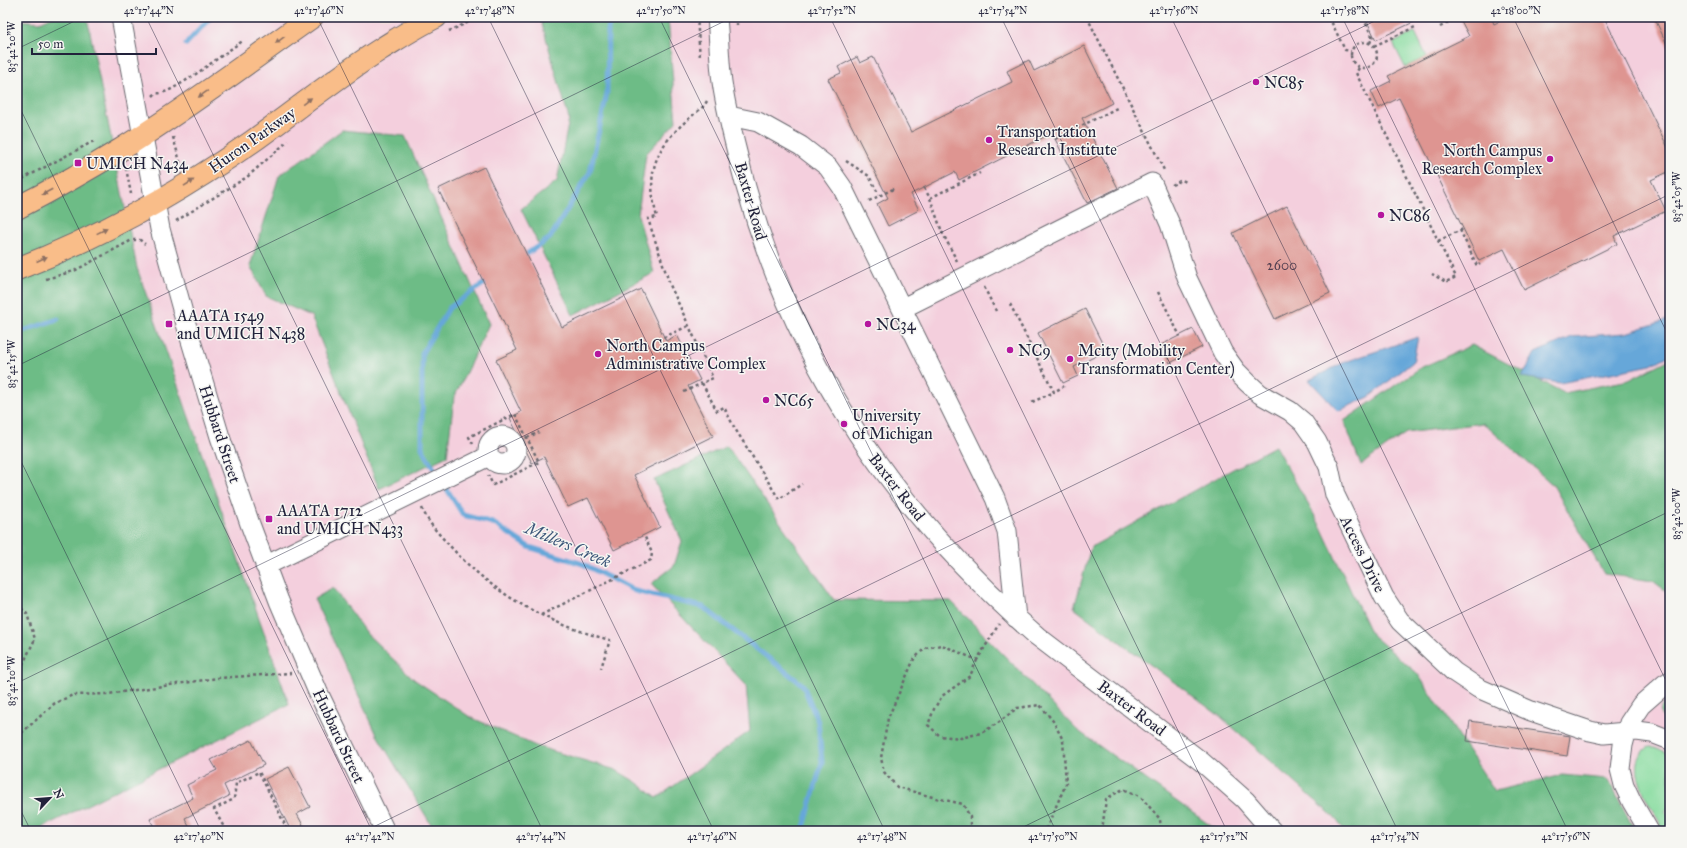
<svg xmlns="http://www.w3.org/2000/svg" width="1687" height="848" font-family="'IM FELL Great Primer',serif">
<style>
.built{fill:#f4cfdd}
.green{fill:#87dc9f;stroke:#547f6d}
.forest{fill:#6dbc86;stroke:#486f60}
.water{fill:#66a7d9;stroke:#44648a}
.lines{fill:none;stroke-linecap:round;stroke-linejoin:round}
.stream{stroke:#66a7d9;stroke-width:5}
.building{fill:#de9591}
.minor-casing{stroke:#69676e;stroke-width:21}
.major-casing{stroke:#69676e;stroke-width:24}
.path{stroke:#69676e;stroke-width:2.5;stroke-dasharray:3 3;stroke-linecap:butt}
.minor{stroke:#fff;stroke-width:19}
.major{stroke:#f9bd89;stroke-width:22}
.oneway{fill:#8e7062}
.ticks{fill:none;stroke:#22223b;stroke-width:1;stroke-opacity:0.45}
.poi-dot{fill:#b5179e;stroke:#f6f6f2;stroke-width:1.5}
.labels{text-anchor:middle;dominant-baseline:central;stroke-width:3;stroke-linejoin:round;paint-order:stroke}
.number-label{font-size:14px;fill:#513f50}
.poi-label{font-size:16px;fill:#22223b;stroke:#f6f6f2;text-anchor:start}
.street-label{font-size:16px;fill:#22223b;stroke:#f6f6f2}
.water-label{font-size:17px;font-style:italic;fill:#3d577a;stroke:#f6f6f2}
.neatline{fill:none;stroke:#22223b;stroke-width:1.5}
.ticks-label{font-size:10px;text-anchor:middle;fill:#22223b}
</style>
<rect width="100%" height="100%" fill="#f6f6f2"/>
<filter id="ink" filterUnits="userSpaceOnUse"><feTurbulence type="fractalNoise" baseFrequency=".025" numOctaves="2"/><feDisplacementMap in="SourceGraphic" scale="8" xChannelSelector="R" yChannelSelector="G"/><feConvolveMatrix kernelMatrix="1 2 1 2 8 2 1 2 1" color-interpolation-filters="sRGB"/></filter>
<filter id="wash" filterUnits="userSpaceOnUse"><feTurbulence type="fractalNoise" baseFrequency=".012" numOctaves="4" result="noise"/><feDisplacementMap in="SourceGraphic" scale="16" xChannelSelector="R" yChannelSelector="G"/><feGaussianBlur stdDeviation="0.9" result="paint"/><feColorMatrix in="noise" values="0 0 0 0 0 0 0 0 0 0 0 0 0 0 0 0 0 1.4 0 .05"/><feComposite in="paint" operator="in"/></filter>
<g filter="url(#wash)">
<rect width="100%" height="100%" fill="#ece7cd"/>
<path class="built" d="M17 17H1670V831H17Z"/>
<path class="green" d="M1415 32 1427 57 1405 67 1393 43Z
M1670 698V726C1657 717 1658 707 1670 698Z
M1649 747H1655L1670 754V804L1665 812 1670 816V831H1665C1654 812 1620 764 1649 747Z"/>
<path class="forest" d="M51 17H87L137 268 289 704 35 831H17V20L40 22Z
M540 17H668L676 122 646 154 638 215 654 273 573 315 521 209 557 181 569 119Z
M342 130 405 136 489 324 454 398 447 456 379 489 311 316 266 296 250 266 279 176Z
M1472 345 1564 393 1629 380 1670 359V594L1653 581 1604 574 1553 485 1483 423 1406 433 1361 465 1344 421 1420 368Z
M727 446 834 600 951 601 1077 730 1218 831H435L377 735 314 599 333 588 366 633 415 680 470 717 536 746 616 770 636 782 657 798 750 731 746 685 651 584 674 566 682 541 654 480Z
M1275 446 1321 527 1371 634 1417 673 1495 791 1562 775 1608 779 1635 831H1345L1334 817 1221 717 1074 608 1091 547Z"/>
<path class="water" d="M1670 319V355L1651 365 1560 383 1522 377 1535 353 1572 337 1626 333Z
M1418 337 1413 362 1369 397 1338 411 1309 380 1345 362Z"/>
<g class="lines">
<path class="stream" d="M186 44 211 17
M522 257 550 238 590 172 607 93 608 28 613 17
M17 333 58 319
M439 477 422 448V353L449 308 489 280
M443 483 463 515 493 523 529 547 583 564 635 591 703 607 803 685 818 722 822 762 803 831"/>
</g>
<g id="blocks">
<path class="building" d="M1365 17H1424L1376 40Z
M1459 17H1491L1494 24 1508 17H1604L1670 152V171L1651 180 1666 211 1614 236 1617 244 1524 290 1504 249 1479 261 1399 98 1379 108 1371 91 1391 81 1388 76 1469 36Z
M1654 17H1670V51Z
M1084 46 1112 103 1082 118 1118 188 1087 203 1052 133 959 180 955 172 911 194 919 210 888 226 877 204 888 198 828 79 841 73 838 67 857 57 860 63 873 57 911 132 1012 82 1007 71 1029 60 1034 71Z
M484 167 562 327 641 289 666 341 677 335 700 380 688 386 713 436 634 475 660 527 614 550 588 498 568 507 544 457 532 463 510 418 521 412 496 360 517 350 438 189Z
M1287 206 1330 293 1275 319 1233 233Z
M1085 309 1106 351 1074 367 1078 376 1063 383 1038 333Z
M1193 329 1202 347 1170 363 1161 345Z
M1470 721 1570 736 1567 756 1467 741Z
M251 740 264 765 224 785 229 796 185 818 191 831H156L150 819 193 798 187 785 217 770 211 760Z
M289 767 310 807 297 814 306 831H291L265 779Z"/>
</g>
</g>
<g filter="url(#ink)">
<use href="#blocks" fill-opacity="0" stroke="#69676e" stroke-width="1"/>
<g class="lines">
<defs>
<path id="minor" d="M121 17 160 229 188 331 220 437 250 524 279 601 318 692 385 831
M717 17C719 38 719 60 722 82 727 117 737 152 746 187 797 369 895 512 1037 636L1202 762 1245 800 1272 831
M729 116 758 122 801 146 828 167 842 187 995 498 1007 531 1016 618
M903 308 1152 183 1170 224 1187 278 1223 353 1236 371 1248 383 1260 394 1290 411 1303 422 1317 442 1329 467 1335 495 1384 597 1400 621 1454 672 1478 688 1531 711 1590 731 1604 734 1637 731 1652 733 1670 740
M488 450a14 14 0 1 1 28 0a14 14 0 1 1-28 0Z
M265 566 489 456
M1649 831 1632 802 1624 785 1620 769 1623 745 1629 723 1641 705 1665 684 1670 681"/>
<path id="major" d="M17 208C52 190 86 171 120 150 186 109 248 62 312 17
M17 269C100 237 180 192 253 141 296 110 337 77 381 49 399 38 417 26 436 17"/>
</defs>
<use href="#minor" class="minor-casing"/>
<use href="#major" class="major-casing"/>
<path class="path" d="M697 17 700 58
M1087 17 1164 170
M1329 17 1345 50 1351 51
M1365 18 1364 20 1372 36
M737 26V17
M1440 27 1459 17
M449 31 480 17
M1351 55a13 13 0 1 1 26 0a13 13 0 1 1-26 0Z
M1370 43 1373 35
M1374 46 1415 27
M1359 68 1356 73 1456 277 1446 282 1432 274
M153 96 156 93C169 98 227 50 243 41
M707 101 704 106C663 139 642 161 657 217L648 219 670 285 713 378 702 383 717 411 724 407 734 427 779 499 802 484
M173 137 181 165
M1055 139 1119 107
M846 161 869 176 879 195
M126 168 131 194
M17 182 94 141
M1172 185 1182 180 1186 182
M924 188 930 198 980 173
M930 198 942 232 957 261
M869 201 895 188
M176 221 247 177 288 141
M1460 230 1477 266 1480 264
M1438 241 1463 229
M46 279 74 271 132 240H140L145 244
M984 287 996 311
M1158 292 1180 336
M1010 304 1054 392 1064 386
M658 340 688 326
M684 392 702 383
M1032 402 1054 392
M527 438 539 432
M473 444 469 437 515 414 539 462 493 485 488 475
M422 508C428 523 439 534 449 545 494 595 546 623 610 640L601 668
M17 604 27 614 35 639 21 668 17 671
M541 615 651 560 652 553 644 535
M977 660 970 676 942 696 934 709 928 725 940 736 961 738 981 733 998 723 1017 708 1040 705 1053 721 1063 740 1066 784 1045 831
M17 737 55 703 73 695 108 694 218 678 291 673
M226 831 214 809 234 799 236 783 259 772 286 827 277 831
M970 831V817L963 804 936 798 897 787 884 772 881 758 888 718 914 659 925 648 942 645 977 660 999 624
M1102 831 1106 799 1123 789 1140 796 1160 819 1161 831"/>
<use href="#minor" class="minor"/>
<use href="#major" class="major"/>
</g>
<defs><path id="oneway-solid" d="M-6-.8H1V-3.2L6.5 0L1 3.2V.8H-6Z"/></defs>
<g class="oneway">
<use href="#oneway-solid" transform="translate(280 40) rotate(144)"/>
<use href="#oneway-solid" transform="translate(203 94) rotate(145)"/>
<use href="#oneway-solid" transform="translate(307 101) rotate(-36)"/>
<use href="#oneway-solid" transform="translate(189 183) rotate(-32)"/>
<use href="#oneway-solid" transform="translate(47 192) rotate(152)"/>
<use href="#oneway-solid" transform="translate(102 231) rotate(-26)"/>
<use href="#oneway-solid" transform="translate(42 259) rotate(-24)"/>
</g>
</g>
<path class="ticks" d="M146 17 543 831M317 17 714 831M488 17 885 831M659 17 1056 831M830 17 1227 831M1001 17 1398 831M1171 17 1568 831M1342 17 1670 689M1513 17 1670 339M17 49 83 17M17 102 372 831M17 366 733 17M17 453 201 831M17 683 1383 17M17 803 31 831M365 831 1670 194M1015 831 1670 511M1665 831 1670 829"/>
<g class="poi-dot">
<circle cx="1256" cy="82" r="4"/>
<circle cx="989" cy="140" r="4"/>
<circle cx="1550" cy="159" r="4"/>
<rect x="74" y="159" width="8" height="8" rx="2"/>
<circle cx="1381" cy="215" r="4"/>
<rect x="165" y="320" width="8" height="8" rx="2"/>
<circle cx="868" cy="324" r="4"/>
<circle cx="1010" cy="350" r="4"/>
<circle cx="598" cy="354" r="4"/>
<circle cx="1070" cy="359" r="4"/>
<circle cx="766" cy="400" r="4"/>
<circle cx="844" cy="424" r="4"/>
<rect x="265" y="515" width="8" height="8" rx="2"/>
</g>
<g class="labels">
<g class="number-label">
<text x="1282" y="265">2600</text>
</g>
<g class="poi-label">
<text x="1264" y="82">NC85</text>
<text x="997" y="131">Transportation<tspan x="997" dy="18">Research Institute</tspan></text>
<text x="1542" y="150" text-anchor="end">North Campus<tspan x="1542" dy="18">Research Complex</tspan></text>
<text x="86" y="163">UMICH N434</text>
<text x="1389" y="215">NC86</text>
<text x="177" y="315">AAATA 1549<tspan x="177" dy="18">and UMICH N438</tspan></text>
<text x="876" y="324">NC34</text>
<text x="606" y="345">North Campus<tspan x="606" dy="18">Administrative Complex</tspan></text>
<text x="1018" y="350">NC9</text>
<text x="1078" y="350">Mcity (Mobility<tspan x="1078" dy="18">Transformation Center)</tspan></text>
<text x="774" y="400">NC65</text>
<text x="852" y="415">University<tspan x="852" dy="18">of Michigan</tspan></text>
<text x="277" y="510">AAATA 1712<tspan x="277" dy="18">and UMICH N433</tspan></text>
</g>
<g class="street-label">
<text transform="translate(252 140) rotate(-35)">Huron Parkway</text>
<text transform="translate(751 201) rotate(74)">Baxter Road</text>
<text transform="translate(220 434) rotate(72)">Hubbard Street</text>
<text transform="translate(897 487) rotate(52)">Baxter Road</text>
<text transform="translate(1363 554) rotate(64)">Access Drive</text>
<text transform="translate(1132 708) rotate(37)">Baxter Road</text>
<text transform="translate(339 736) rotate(65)">Hubbard Street</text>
</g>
<g class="water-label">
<text transform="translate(568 545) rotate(23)">Millers Creek</text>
</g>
</g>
<rect width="1687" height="848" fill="none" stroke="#f6f6f2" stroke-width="44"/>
<g transform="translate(50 798) rotate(64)" stroke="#f6f6f2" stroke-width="3" paint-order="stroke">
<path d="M0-3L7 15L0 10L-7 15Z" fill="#22223b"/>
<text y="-6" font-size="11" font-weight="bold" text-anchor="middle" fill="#22223b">N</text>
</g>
<path d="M32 48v6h124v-6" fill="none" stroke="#22223b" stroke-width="2"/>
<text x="38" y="48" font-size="12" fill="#22223b" stroke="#f6f6f2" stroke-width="3" paint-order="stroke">50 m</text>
<rect x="22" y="22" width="1643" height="804" class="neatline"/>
<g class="ticks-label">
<text x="149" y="14">42°17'44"N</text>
<text x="319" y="14">42°17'46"N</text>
<text x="490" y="14">42°17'48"N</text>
<text x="661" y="14">42°17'50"N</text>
<text x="832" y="14">42°17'52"N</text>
<text x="1003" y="14">42°17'54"N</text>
<text x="1174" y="14">42°17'56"N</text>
<text x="1345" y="14">42°17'58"N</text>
<text x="1516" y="14">42°18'00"N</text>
<text transform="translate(11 47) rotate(-90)" y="4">83°42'20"W</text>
<text transform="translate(1676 197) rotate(-90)" y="4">83°42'05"W</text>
<text transform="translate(11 364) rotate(-90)" y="4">83°42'15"W</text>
<text transform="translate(1676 514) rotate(-90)" y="4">83°42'00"W</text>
<text transform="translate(11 681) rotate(-90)" y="4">83°42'10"W</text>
<text x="199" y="840">42°17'40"N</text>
<text x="370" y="840">42°17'42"N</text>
<text x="541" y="840">42°17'44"N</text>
<text x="712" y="840">42°17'46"N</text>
<text x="882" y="840">42°17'48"N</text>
<text x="1053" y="840">42°17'50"N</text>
<text x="1224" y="840">42°17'52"N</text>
<text x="1395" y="840">42°17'54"N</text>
<text x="1566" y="840">42°17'56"N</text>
</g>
</svg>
